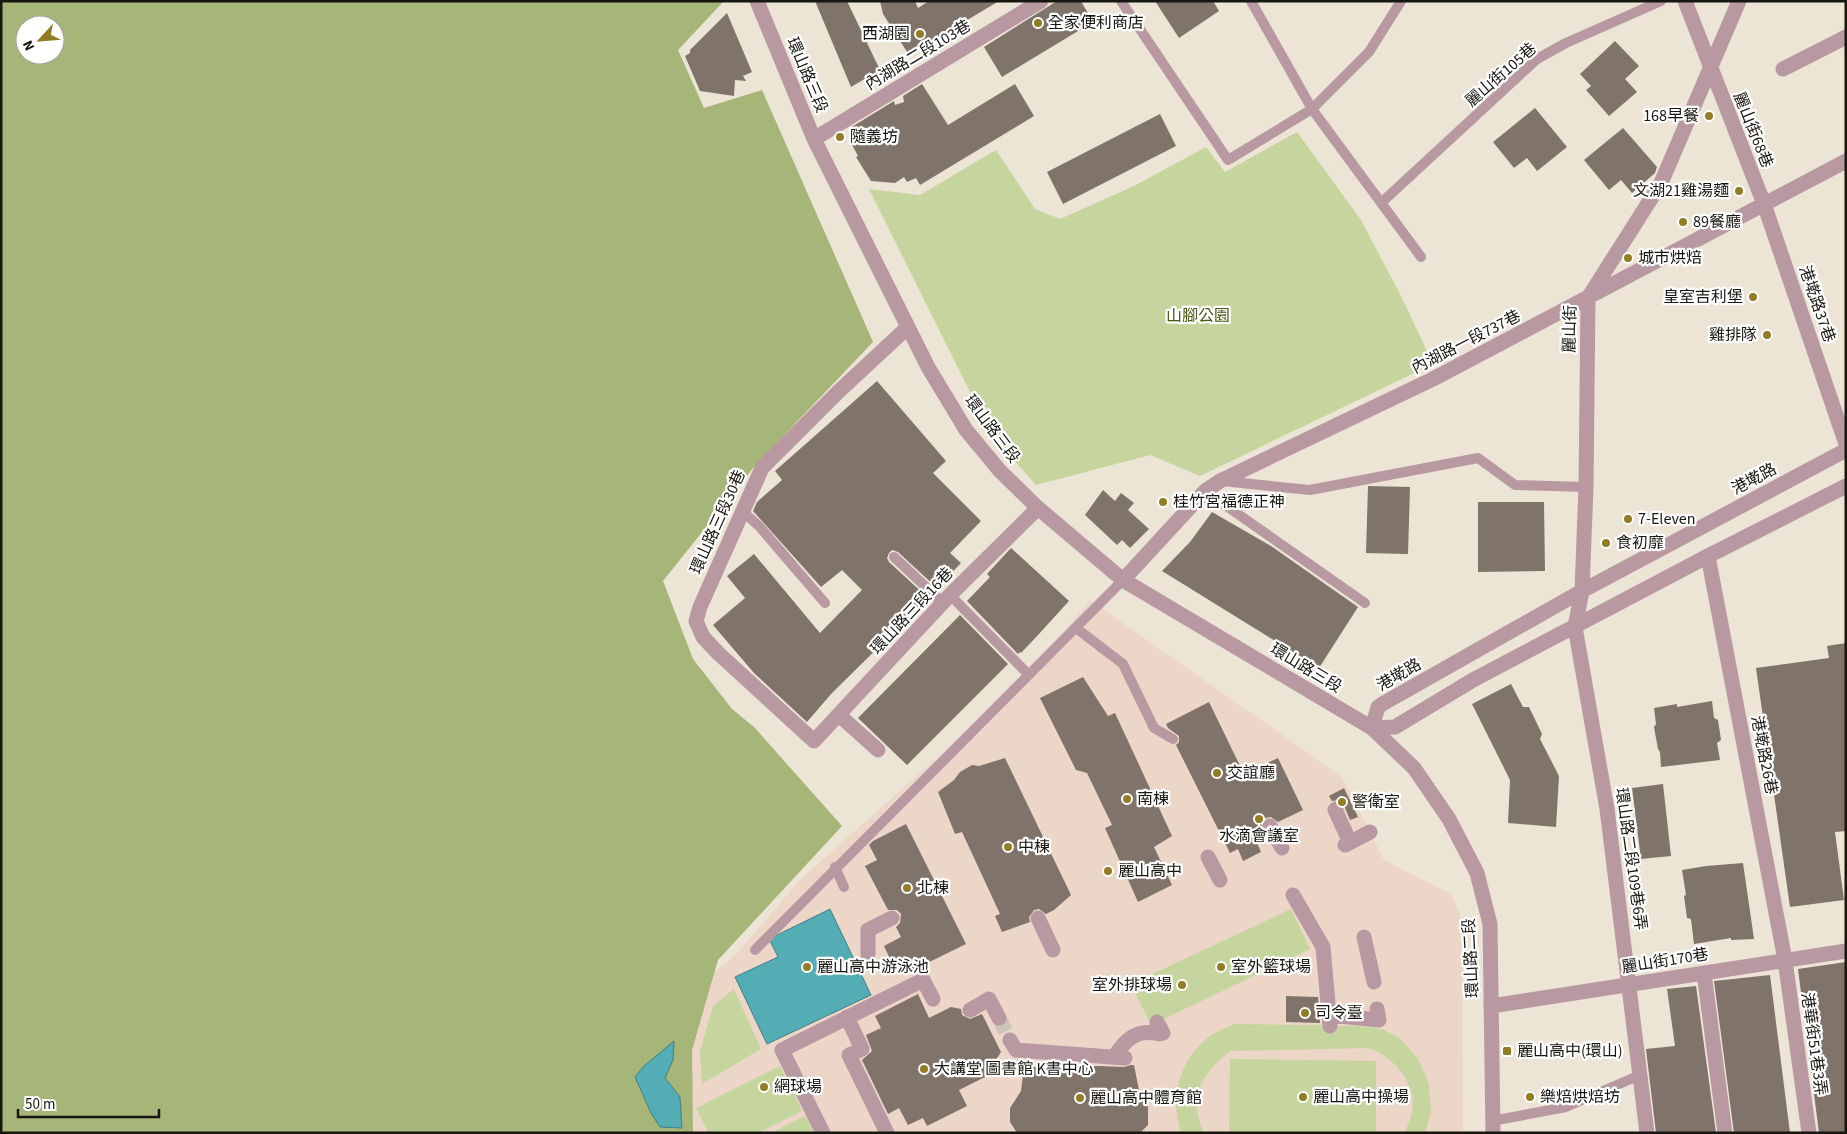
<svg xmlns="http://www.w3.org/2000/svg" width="1847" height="1134" font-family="'Source Sans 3','Noto Sans TC',sans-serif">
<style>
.education{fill:#ebd6c8}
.green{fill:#c6d49e}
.forest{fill:#a6b578;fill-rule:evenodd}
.water{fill:#54acb4;stroke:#427f83}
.building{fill:#807369}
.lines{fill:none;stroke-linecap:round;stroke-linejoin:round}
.pedestrian-tunnel{stroke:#ccc5b7;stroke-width:15;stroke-dasharray:15 8;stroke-linecap:butt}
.service{stroke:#b899a2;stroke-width:10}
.pedestrian{stroke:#b899a2;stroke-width:15}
.minor{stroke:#b899a2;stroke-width:15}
.tertiary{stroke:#b899a2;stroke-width:15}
.poi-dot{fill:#937d24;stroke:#fff;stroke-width:2}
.labels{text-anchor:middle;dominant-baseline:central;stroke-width:4.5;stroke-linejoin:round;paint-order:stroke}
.poi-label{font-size:16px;fill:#181610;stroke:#fff;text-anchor:start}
.street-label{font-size:16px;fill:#181610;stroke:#fff}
.park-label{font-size:16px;fill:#495610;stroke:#fff}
</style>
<rect width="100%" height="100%" fill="#ece4d5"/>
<path class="education" d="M1090 600 1342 777 1384 860 1451 894 1460 915 1462 942 1463 1133H659L630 1045 736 954 803 877 937 758 1002 696 1063 633Z"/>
<path class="green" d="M1297 132 1361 220 1401 296 1433 364 1200 476 1150 455 1036 485 991 434 869 189 920 195 996 150 1035 209 1060 219 1132 187 1206 147 1225 172Z
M1291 909 1310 949 1151 1025 1131 984Z
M734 989 761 1049 702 1084 700 1051 713 1006Z
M1234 1024 1359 1026 1382 1029 1400 1038 1418 1059 1429 1084 1431 1112 1425 1133H1404C1409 1124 1413 1113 1413 1103 1412 1078 1391 1055 1368 1048L1231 1051C1202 1072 1187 1097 1204 1133H1181C1169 1099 1180 1058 1210 1036 1217 1031 1226 1028 1234 1024Z
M1230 1059 1376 1061V1133H1229Z
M780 1066 802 1111 758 1133H709L696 1108Z
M805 1116 814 1133H771Z"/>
<path class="forest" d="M1 1H724L678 50 704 108 762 90 873 342 754 467 663 581 693 659 732 709 754 727 842 826 718 960 692 1050 693 1133H1ZM25 25H55V55H25Z"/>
<path class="water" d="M830 909 871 995 767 1044 735 977 778 957 769 939Z
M674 1041 673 1060 665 1078 680 1097 682 1128 660 1127 651 1113 635 1077 644 1066Z"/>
<path class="building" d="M815 1H847L880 70 851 87Z
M880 1H915L918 8 929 1H999L909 55 883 14Z
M1057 1H1081L1093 22 1002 77 984 47Z
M1155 1H1213L1219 11 1179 38Z
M727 13 752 72 743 76 746 81 735 80 734 96 700 91 685 56 690 53V50Z
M1615 41 1639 66 1625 79 1637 92 1609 116 1586 90 1591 86 1580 74Z
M922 84 948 125 1015 84 1034 116 920 185 916 178 907 182 904 177 895 183 871 181 856 157 858 156 850 141 856 136 850 128 894 101 895 105 904 102 903 96Z
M1535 108 1567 147 1537 171 1527 158 1514 168 1493 142Z
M1160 114 1176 146 1063 204 1047 172Z
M1623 128 1657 167 1655 173 1632 193 1621 180 1609 190 1584 160Z
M877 381 946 461 933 473 981 521 950 553 961 563 937 588 898 552 892 550 889 553 887 558 889 562 928 598 901 628 899 627 832 693 807 722 754 673 713 625 745 598 727 576 754 554 820 633 862 590 842 570 821 587 753 511 757 502 782 480 775 471Z
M1368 486 1410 487 1408 554 1366 553Z
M1103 490 1115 501 1121 493 1134 503 1128 510 1149 529 1130 548 1122 540 1117 545 1085 515Z
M1478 502H1544L1545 571 1478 572Z
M1212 512 1271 546 1358 607 1319 668 1162 571 1190 542Z
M1011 548 1069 601 1038 635 1021 653 1020 652 1018 654 967 601 990 577 987 574Z
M960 615 1008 664 907 765 858 718Z
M1846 643V831L1835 832 1844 900 1790 907 1756 668 1829 658 1827 646Z
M1083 677 1108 716 1115 713 1172 836 1154 847 1172 885 1138 902 1105 828 1112 825 1087 773 1076 770 1040 698Z
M1511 684 1523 707H1529L1542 734 1540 739 1559 776 1556 827 1508 823 1510 780 1472 704Z
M1712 701 1714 718 1718 720 1721 740 1717 743 1720 760 1661 767 1660 752 1658 749 1654 727 1656 724 1654 708 1677 704V707Z
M1209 702 1244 774 1278 758 1303 810 1278 822 1271 817 1265 818 1262 822V830L1253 834 1261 852 1243 861 1238 849 1230 853 1176 745 1179 742V736L1168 728 1166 724Z
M1005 758 1071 895 1054 910 1046 914 1039 909 1034 910 1029 917 1030 922 1002 932 995 916 1000 914 962 832 955 834 938 792 954 780 960 772 972 765 979 766Z
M1663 784 1671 856 1641 859 1632 788Z
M1344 788 1358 817 1350 820 1343 803 1338 800 1332 801 1329 796Z
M906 824 966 944 913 970 901 969 892 963 884 946 901 937 896 927 900 923 901 914 897 910H888L865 866 877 860 869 845 873 841Z
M1743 863 1754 939 1731 940V938L1694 944 1691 919 1687 918 1684 896 1686 895 1682 870 1706 866Z
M1846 962V1133H1819L1798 969Z
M1770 975 1790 1133H1734L1714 981Z
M1696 986 1716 1133H1656L1646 1049 1675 1046 1667 989Z
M918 994 929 1018 951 1007 961 1009 962 1015 970 1019 982 1014 1001 1052 985 1077 959 1090 967 1106 927 1126 923 1118 908 1125 899 1108 888 1114 862 1060 872 1051 866 1035 881 1028 875 1016Z
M1286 996 1318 997 1320 1023 1286 1022Z
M1131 1065H1134L1139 1090 1148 1105V1125L1140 1133H1017L1010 1122V1108L1021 1091 1024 1067 1099 1066 1124 1067Z"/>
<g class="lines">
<path class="pedestrian-tunnel" d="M999 1018 1010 1040"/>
<path class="service" d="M1121 1 1228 160 1312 109 1251 1
M1401 1 1369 52 1312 109 1421 257
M1381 203 1537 59 1566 43 1661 1
M1222 481 1310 490 1478 458 1515 485 1586 487
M1205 491 1365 603
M742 511 759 526 825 603
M894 557 943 603
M950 595 1029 675
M1076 628 1123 664 1154 728 1173 739
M835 867 844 887
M755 950 1123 580
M1492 1121 1566 1107 1640 1075"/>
<path class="pedestrian" d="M1336 809 1335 810 1350 842
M1270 826 1282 848
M1345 845 1370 832
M1208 857 1220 880
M1293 895 1323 947 1330 1026
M1038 918 1053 950
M1364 937 1374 982
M868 954V930L892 918
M970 1010 989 999 999 1018
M1329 1015 1379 1020 1377 1009
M847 1017 862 1049 849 1055 887 1133
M1010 1040 1016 1050 1125 1058
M1114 1057C1126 1039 1137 1028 1160 1034L1163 1033 1157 1022
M823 1133 782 1050 923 980 933 999"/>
<path class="minor" d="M1685 1 1764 204 1846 444
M1783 69 1846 37
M908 327 838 392 762 468 700 607 696 621 703 637 718 653 814 741 950 595 1038 508
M1708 556 1785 960 1809 1133
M1123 580 1205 491 1220 481 1433 379 1846 161
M839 715 878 750
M1704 973 1725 1133
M1491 1006 1846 951
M1647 1133 1607 809 1575 627 1582 591 1586 487 1588 298 1661 183 1739 1"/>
<path class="tertiary" d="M757 1 814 139 928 367 966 430 1000 471 1038 508 1123 580 1372 728 1414 768 1449 819 1477 873 1490 924 1493 1133
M814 139 1041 1
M1372 728 1378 707 1384 703 1582 591 1846 450
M1372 728 1395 727 1473 680 1708 556 1846 486"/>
</g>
<g class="poi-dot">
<circle cx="1038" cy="23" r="5"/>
<circle cx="920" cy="34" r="5"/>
<circle cx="1709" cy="116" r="5"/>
<circle cx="840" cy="137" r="5"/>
<circle cx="1739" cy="191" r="5"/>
<circle cx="1683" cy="222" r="5"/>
<circle cx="1628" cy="258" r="5"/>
<circle cx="1753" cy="297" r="5"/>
<circle cx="1767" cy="335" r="5"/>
<circle cx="1163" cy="502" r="5"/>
<circle cx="1628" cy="519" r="5"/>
<circle cx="1606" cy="543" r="5"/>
<circle cx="1217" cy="773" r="5"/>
<circle cx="1127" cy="799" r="5"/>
<circle cx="1342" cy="802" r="5"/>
<circle cx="1259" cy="819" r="5"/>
<circle cx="1008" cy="847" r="5"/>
<circle cx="1108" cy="871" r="5"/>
<circle cx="907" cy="888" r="5"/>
<circle cx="807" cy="967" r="5"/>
<circle cx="1221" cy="967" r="5"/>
<circle cx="1182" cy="985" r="5"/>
<circle cx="1305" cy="1013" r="5"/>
<rect x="1502" y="1046" width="10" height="10" rx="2.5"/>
<circle cx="924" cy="1069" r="5"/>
<circle cx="764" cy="1087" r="5"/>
<circle cx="1303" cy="1097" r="5"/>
<circle cx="1530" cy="1097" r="5"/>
<circle cx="1080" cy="1098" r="5"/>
</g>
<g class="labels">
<g class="poi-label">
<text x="1048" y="23">全家便利商店</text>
<text x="910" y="34" text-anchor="end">西湖園</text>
<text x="1699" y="116" text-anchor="end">168早餐</text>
<text x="850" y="137">隨義坊</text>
<text x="1729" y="191" text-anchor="end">文湖21雞湯麵</text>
<text x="1693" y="222">89餐廳</text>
<text x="1638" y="258">城市烘焙</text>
<text x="1743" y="297" text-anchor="end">皇室吉利堡</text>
<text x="1757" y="335" text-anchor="end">雞排隊</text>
<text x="1173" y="502">桂竹宮福德正神</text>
<text x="1638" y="519">7-Eleven</text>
<text x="1616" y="543">食初靡</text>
<text x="1227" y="773">交誼廳</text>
<text x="1137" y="799">南棟</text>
<text x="1352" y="802">警衛室</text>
<text x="1259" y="836" text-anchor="middle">水滴會議室</text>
<text x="1018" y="847">中棟</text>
<text x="1118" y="871">麗山高中</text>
<text x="917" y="888">北棟</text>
<text x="817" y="967">麗山高中游泳池</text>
<text x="1231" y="967">室外籃球場</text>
<text x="1172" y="985" text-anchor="end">室外排球場</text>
<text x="1315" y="1013">司令臺</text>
<text x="1517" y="1051">麗山高中(環山)</text>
<text x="934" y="1069">大講堂 圖書館 K書中心</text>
<text x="774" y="1087">網球場</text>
<text x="1313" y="1097">麗山高中操場</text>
<text x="1540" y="1097">樂焙烘焙坊</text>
<text x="1090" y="1098">麗山高中體育館</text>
</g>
<g class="street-label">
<text transform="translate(918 55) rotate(-31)">內湖路二段103巷</text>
<text transform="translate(807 75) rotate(67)">環山路三段</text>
<text transform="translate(1501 75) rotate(-41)">麗山街105巷</text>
<text transform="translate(1753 130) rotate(68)">麗山街68巷</text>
<text transform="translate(1817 304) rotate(71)">港墘路37巷</text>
<text transform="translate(1570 329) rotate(-89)">麗山街</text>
<text transform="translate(1466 342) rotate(-27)">內湖路一段737巷</text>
<text transform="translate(992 429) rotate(53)">環山路三段</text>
<text transform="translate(1754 479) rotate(-28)">港墘路</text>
<text transform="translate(718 522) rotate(-66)">環山路三段30巷</text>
<text transform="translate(912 611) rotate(-47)">環山路三段16巷</text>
<text transform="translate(1306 668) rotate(31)">環山路三段</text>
<text transform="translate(1399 675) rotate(-30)">港墘路</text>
<text transform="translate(1764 755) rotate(79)">港墘路26巷</text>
<text transform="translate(1631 859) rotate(82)">環山路二段109巷6弄</text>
<text transform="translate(1471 958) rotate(-93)">環山路二段</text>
<text transform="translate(1665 961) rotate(-9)">麗山街170巷</text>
<text transform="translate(1814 1044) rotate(82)">港華街51巷3弄</text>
</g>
<g class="park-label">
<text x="1198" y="316">山腳公園</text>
</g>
</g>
<rect width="1847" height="1134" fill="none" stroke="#181610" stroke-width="5"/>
<g transform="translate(40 40) rotate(244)"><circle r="24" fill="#ffffff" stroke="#a3a29f"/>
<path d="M0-4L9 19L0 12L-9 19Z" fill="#937d24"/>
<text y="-8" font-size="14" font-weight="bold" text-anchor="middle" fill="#181610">N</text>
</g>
<path d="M18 1109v8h141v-8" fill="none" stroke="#181610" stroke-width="2.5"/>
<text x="25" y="1109" font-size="15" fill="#181610" stroke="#ffffff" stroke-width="4" paint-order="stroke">50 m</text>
</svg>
